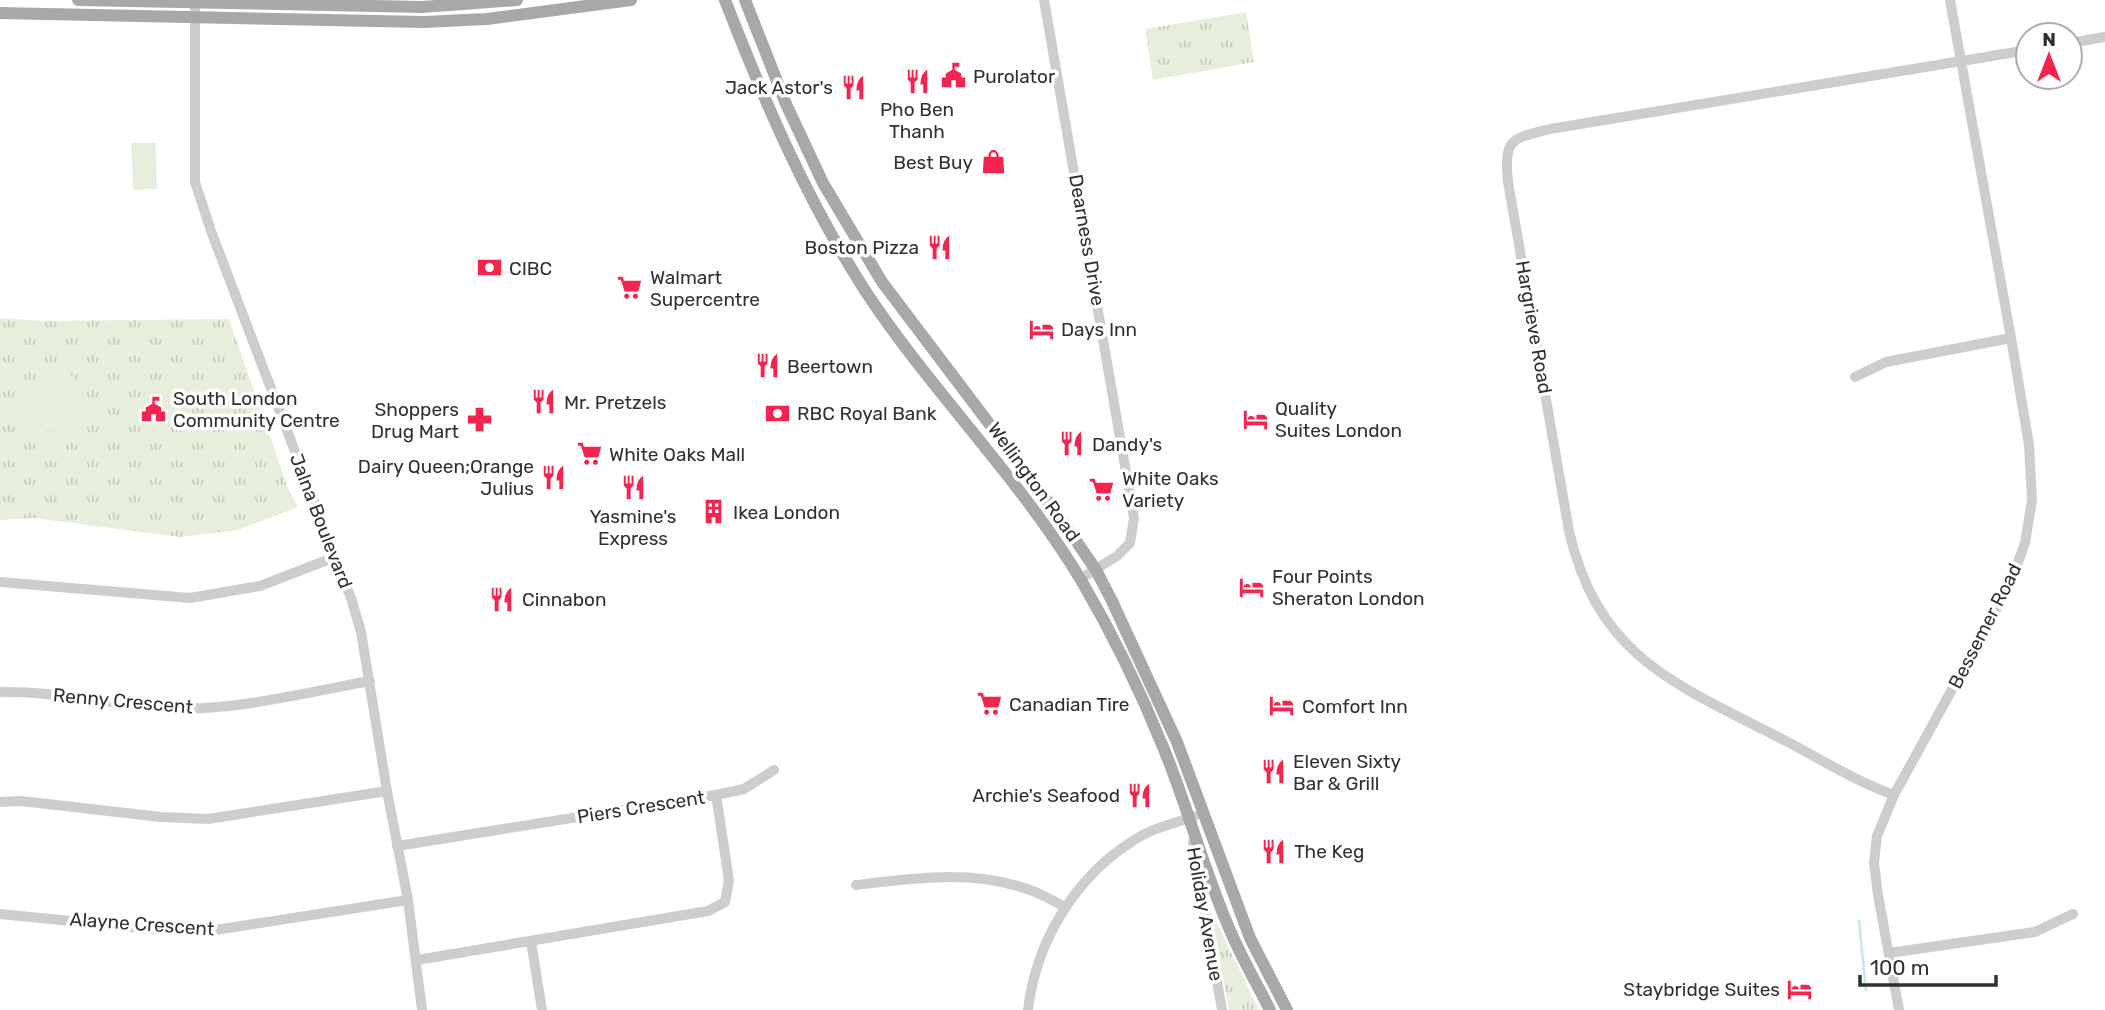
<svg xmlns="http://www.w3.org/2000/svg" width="2105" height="1010" font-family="Rubik,sans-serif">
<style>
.grass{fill:url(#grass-tufts)}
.pitch{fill:#e8eedc}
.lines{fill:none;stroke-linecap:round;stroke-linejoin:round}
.stream{stroke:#c7e4ef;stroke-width:2.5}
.minor{stroke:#cdcdcd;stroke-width:10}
.major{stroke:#a8a8a8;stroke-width:12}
.labels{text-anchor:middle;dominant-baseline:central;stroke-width:7;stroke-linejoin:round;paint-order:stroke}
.poi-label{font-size:19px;fill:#303030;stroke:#fff;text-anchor:start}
.street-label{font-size:19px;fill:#303030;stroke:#fff}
</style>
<defs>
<pattern id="grass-tufts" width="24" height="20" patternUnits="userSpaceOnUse" patternTransform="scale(1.75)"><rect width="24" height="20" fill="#e8eedc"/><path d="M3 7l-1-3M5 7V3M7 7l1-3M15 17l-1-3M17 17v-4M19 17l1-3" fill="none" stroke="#c7ccbd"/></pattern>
</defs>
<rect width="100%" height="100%" fill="#fff"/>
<path class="grass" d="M1246 12 1254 62 1153 80 1145 29Z
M0 318 43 321 229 319 288 488 298 507 238 530 180 537 34 518 0 520Z
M1211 911 1259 1010H1229Z"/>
<path class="pitch" d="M131 143H156L157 189 133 190Z
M57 370 73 377 83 411C71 427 54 439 35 427 30 424 25 419 23 414 20 406 21 394 21 385Z"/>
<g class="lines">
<path class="stream" d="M1859 921 1866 990"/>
<path class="minor" d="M195 0V182L211 231 352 601 361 632 387 791 408 900 422 1010
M1044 0 1134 518 1130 543 1117 556 1080 579
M2070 43 2105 37
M1855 377 1886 362 2011 338
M0 582 190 598 260 586 335 557
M0 692C57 691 113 705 170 708 231 712 308 692 370 681
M716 795 744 789 774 770
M1894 795C1855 781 1817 757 1780 738 1675 684 1598 657 1569 531L1508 182C1504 138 1511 139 1550 129L2028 50
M0 802 21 801 161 817 208 819 387 791
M1193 842 1222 1010
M397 846 716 795 729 880 725 902 708 911 417 960
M856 885C915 878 973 869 1030 890 1042 894 1053 901 1065 907
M0 914 151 929 215 930 408 900
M531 941 542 1010
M1889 953 2035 932 2073 914
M1028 1010C1036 942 1074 879 1131 842 1151 828 1173 824 1195 816
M1899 1010 1878 895 1874 863 1877 836 1894 795 2010 584 2025 543 2032 500 2029 445 2011 338 1950 0"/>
<path class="major" d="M78 0 422 7 517 0
M725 0C765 103 806 199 866 292 932 392 1019 477 1081 580 1112 633 1140 690 1163 747 1189 809 1205 876 1233 937 1244 962 1258 986 1270 1010
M745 0 786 104 823 183 882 282 1059 516 1096 570 1112 601 1177 742 1250 938 1287 1010
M0 13 424 22 487 19 631 0"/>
</g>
<defs>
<symbol id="civic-bare" viewBox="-9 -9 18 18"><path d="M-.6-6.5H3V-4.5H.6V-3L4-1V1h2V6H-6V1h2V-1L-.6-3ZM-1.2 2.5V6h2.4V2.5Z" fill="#f3254e" stroke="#fff" stroke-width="2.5" paint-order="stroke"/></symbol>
<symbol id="restaurant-bare" viewBox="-9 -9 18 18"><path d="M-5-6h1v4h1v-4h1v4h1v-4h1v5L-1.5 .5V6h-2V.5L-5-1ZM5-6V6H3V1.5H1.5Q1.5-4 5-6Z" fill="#f3254e" stroke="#fff" stroke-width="2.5" paint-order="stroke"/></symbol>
<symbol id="shop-bare" viewBox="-9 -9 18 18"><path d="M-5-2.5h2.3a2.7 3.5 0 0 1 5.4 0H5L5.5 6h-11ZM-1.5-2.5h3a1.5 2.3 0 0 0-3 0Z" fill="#f3254e" stroke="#fff" stroke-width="2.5" paint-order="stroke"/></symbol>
<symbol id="bank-bare" viewBox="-9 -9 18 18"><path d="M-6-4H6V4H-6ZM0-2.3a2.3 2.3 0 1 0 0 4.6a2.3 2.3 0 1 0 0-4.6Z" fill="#f3254e" stroke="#fff" stroke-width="2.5" paint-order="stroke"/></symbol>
<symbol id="supermarket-bare" viewBox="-9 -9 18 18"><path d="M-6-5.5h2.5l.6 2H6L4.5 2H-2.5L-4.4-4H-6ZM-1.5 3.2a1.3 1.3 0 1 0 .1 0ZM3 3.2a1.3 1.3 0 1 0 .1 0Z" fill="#f3254e" stroke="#fff" stroke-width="2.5" paint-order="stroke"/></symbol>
<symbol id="hotel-bare" viewBox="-9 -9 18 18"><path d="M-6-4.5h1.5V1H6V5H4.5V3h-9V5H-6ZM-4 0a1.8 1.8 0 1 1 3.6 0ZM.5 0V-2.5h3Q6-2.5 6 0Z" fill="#f3254e" stroke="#fff" stroke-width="2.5" paint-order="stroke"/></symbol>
<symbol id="pharmacy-bare" viewBox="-9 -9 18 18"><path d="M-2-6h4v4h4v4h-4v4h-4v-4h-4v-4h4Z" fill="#f3254e" stroke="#fff" stroke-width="2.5" paint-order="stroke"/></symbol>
<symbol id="building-bare" viewBox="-9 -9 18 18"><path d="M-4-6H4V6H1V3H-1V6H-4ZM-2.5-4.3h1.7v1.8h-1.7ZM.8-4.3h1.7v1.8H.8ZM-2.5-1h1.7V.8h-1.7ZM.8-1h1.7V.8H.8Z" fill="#f3254e" stroke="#fff" stroke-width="2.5" paint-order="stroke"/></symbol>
</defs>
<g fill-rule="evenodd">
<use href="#civic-bare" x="936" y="58" width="35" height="35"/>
<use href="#restaurant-bare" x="900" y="64" width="35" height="35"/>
<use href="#restaurant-bare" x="836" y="70" width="35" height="35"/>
<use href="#shop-bare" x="976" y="144" width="35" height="35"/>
<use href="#restaurant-bare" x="922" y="230" width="35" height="35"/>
<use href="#bank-bare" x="472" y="250" width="35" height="35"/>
<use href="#supermarket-bare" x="612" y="270" width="35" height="35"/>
<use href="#hotel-bare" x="1024" y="312" width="35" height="35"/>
<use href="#restaurant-bare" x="750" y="348" width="35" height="35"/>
<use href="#restaurant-bare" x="526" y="384" width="35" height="35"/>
<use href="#civic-bare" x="136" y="392" width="35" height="35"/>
<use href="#bank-bare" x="760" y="396" width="35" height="35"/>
<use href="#hotel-bare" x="1238" y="402" width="35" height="35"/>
<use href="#pharmacy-bare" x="462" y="402" width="35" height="35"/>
<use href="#restaurant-bare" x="1054" y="426" width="35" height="35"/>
<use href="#supermarket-bare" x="572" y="436" width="35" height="35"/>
<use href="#restaurant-bare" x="536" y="460" width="35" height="35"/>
<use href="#restaurant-bare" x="616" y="470" width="35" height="35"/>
<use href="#supermarket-bare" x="1084" y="472" width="35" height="35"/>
<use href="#building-bare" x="696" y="494" width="35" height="35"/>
<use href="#hotel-bare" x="1234" y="570" width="35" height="35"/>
<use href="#restaurant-bare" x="484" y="582" width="35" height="35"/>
<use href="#supermarket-bare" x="972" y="686" width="35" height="35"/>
<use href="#hotel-bare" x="1264" y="688" width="35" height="35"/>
<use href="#restaurant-bare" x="1256" y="754" width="35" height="35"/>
<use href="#restaurant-bare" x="1122" y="778" width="35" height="35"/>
<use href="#restaurant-bare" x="1256" y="834" width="35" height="35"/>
<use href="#hotel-bare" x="1782" y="972" width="35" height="35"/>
</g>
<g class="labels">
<g class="poi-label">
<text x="973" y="76">Purolator</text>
<text x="833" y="87" text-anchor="end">Jack Astor's</text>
<text x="917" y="109" text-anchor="middle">Pho Ben<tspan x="917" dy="22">Thanh</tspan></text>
<text x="973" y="162" text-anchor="end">Best Buy</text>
<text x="919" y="247" text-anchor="end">Boston Pizza</text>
<text x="509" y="268">CIBC</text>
<text x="650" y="277">Walmart<tspan x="650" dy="22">Supercentre</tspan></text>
<text x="1061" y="329">Days Inn</text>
<text x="787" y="366">Beertown</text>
<text x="173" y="398">South London<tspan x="173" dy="22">Community Centre</tspan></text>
<text x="564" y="402">Mr. Pretzels</text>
<text x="1275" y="408">Quality<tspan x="1275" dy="22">Suites London</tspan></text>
<text x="459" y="409" text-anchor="end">Shoppers<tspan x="459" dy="22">Drug Mart</tspan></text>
<text x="797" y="413">RBC Royal Bank</text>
<text x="1092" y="444">Dandy's</text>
<text x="609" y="454">White Oaks Mall</text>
<text x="534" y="466" text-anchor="end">Dairy Queen;Orange<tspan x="534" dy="22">Julius</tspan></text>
<text x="1122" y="478">White Oaks<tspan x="1122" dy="22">Variety</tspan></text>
<text x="733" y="512">Ikea London</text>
<text x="633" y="516" text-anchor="middle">Yasmine's<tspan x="633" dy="22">Express</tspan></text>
<text x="1272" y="576">Four Points<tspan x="1272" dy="22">Sheraton London</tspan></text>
<text x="522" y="599">Cinnabon</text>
<text x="1009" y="704">Canadian Tire</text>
<text x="1302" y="706">Comfort Inn</text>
<text x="1293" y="761">Eleven Sixty<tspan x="1293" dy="22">Bar &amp; Grill</tspan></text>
<text x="1120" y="795" text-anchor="end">Archie's Seafood</text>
<text x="1294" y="851">The Keg</text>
<text x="1780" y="989" text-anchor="end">Staybridge Suites</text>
</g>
<g class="street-label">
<text transform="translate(1087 240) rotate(80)">Dearness Drive</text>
<text transform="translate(1534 327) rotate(80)">Hargrieve Road</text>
<text transform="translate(1034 482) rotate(54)">Wellington Road</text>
<text transform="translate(321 521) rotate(69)">Jalna Boulevard</text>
<text transform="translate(1985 626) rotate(-63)">Bessemer Road</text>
<text transform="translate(123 701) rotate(5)">Renny Crescent</text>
<text transform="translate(641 807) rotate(-9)">Piers Crescent</text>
<text transform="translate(1205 914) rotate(80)">Holiday Avenue</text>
<text transform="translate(142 924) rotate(4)">Alayne Crescent</text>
</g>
</g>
<g transform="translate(2049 56)"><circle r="33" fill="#ffffff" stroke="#acacac" stroke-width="2"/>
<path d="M0-5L12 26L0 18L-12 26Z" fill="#f3254e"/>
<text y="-10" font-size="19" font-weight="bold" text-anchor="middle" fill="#303030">N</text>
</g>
<path d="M1860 975v10h136v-10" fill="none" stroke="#303030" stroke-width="3.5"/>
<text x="1870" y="975" font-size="21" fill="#303030" stroke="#ffffff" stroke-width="5" paint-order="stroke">100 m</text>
</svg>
